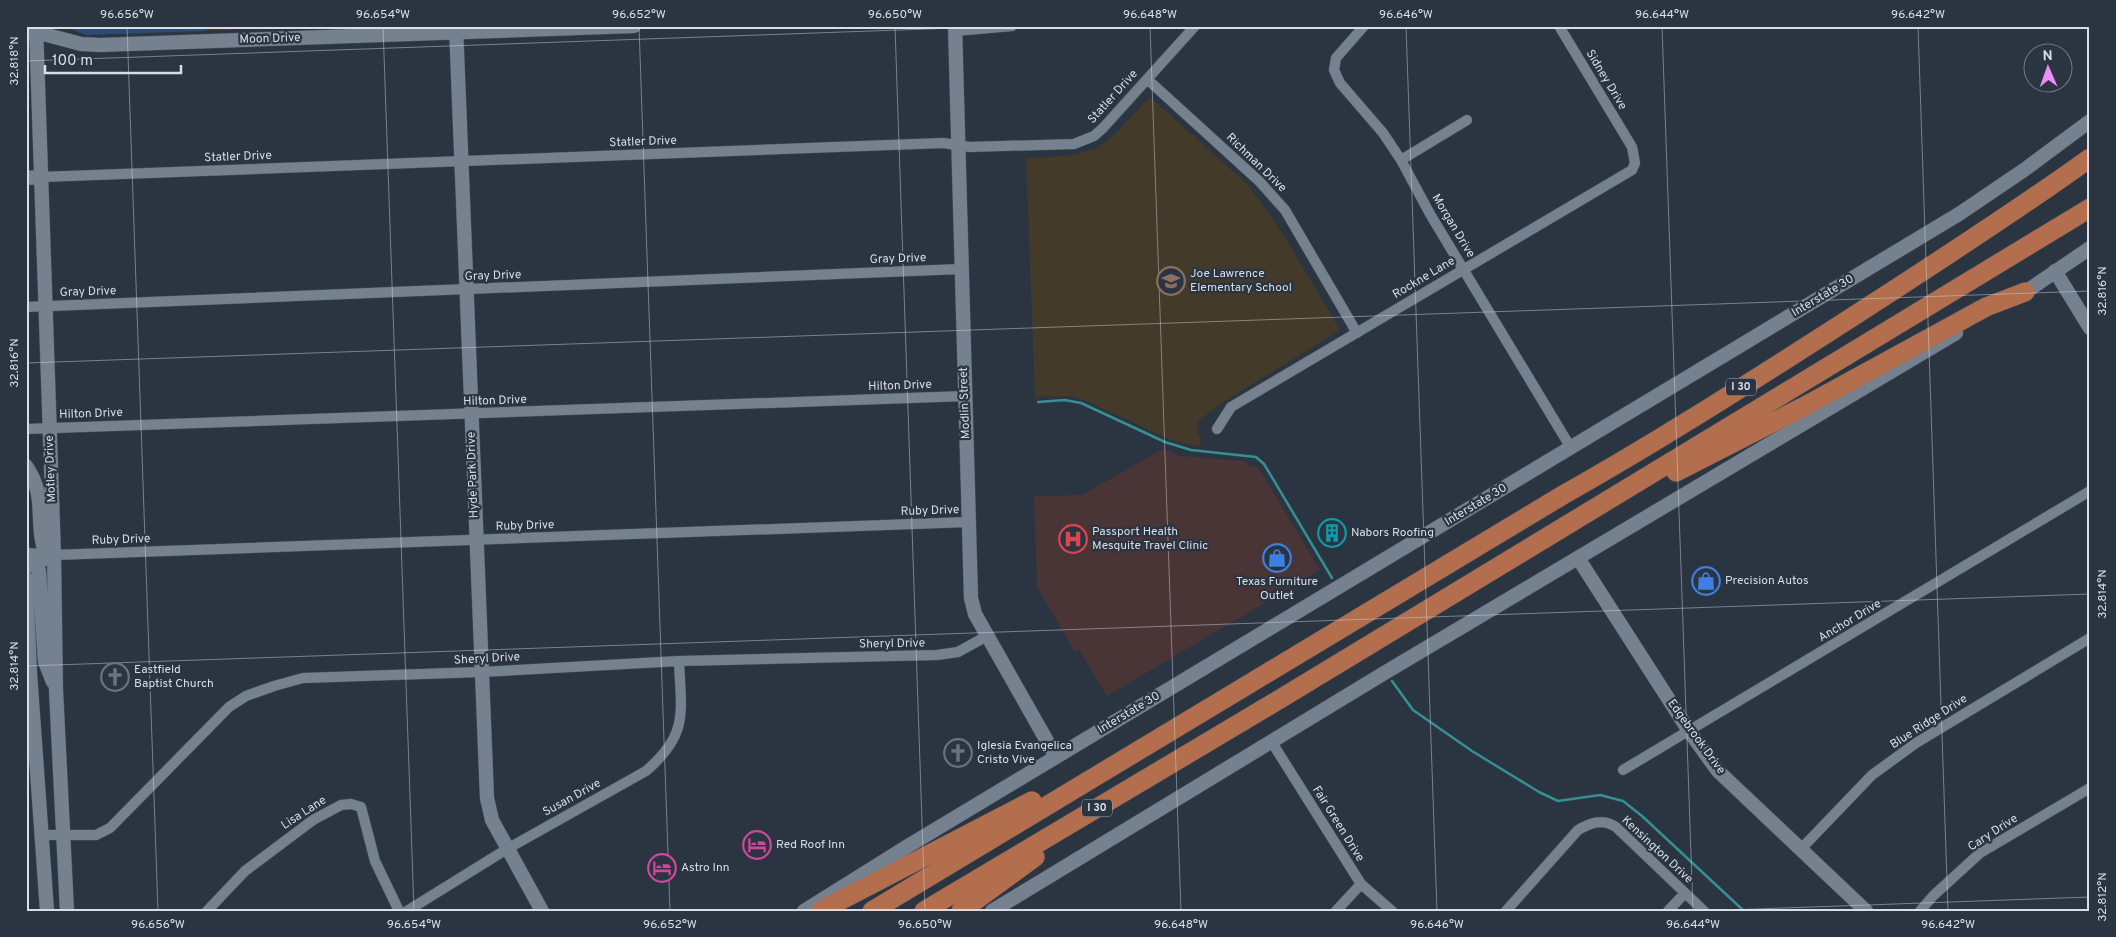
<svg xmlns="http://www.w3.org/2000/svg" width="2116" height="937" font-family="Overpass,sans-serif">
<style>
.commercial{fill:#4a3536}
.education{fill:#433a29}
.green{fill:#2c4b70}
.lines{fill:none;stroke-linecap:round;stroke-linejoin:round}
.stream{stroke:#358f93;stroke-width:2.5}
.street-casing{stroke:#4a525c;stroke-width:11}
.secondary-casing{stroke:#4a525c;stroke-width:15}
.highway-casing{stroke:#4a525c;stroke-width:20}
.street{stroke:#76818f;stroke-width:10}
.secondary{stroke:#76818f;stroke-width:14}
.highway{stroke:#b26e4d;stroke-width:19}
.ticks{fill:none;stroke:#d8dee6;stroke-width:1;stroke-opacity:0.45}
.labels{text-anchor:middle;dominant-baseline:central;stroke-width:4.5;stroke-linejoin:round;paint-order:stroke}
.shield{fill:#2b3541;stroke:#a4abb4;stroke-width:1}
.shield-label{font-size:11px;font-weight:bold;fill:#d8dee6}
.street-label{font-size:12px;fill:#d8dee6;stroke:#2b3541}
.poi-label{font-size:12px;fill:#d8dee6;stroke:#2b3541;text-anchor:start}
.neatline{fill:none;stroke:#d8dee6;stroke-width:2}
.ticks-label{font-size:12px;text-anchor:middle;fill:#d8dee6}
</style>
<rect width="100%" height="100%" fill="#2b3541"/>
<path class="commercial" d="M1163 449 1180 456 1246 461 1249 466 1258 467 1320 570 1107 696 1079 650 1075 652 1037 587 1034 496 1082 495Z"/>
<path class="education" d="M205 26H332L206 31Z
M1150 97 1248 185 1281 231 1340 330 1228 399 1199 420 1197 431 1201 441 1200 447 1171 440 1084 400 1072 396 1035 397 1026 158 1066 156 1096 149 1115 134Z"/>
<path class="green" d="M63 26H205L206 31 86 35Z"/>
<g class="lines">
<path class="stream" d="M1038 402 1065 400 1081 403 1165 442 1191 450 1256 457 1264 464 1332 578
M1392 681 1413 710 1472 751 1539 792 1558 801 1600 795 1623 801 1642 816 1744 911"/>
<defs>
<path id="street" d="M1364 26 1336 58 1334 70 1340 83 1383 133 1401 160 1430 214 1571 448
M955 31 1012 26
M1147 79 1259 181 1285 210 1357 333
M1401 160 1467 120
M41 177 943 143 970 147 1074 144 1094 136 1103 128 1195 26
M26 307 961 269
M26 429 966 396
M1217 429 1231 407 1632 170 1635 163 1632 147 1559 26
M26 553 54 555 968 522
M26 568 37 566 54 555
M1271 741 1361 884 1392 911
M1623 770 2090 491
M43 835H96L110 828 229 707 246 696 274 686 303 678 481 672 679 661 937 655 958 652 987 636
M1800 850 1872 775 1916 743 2090 638
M207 911 245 871 313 820 341 805 351 804 361 807 375 861 399 911
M407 911 507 849 646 771C689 734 681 713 679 661
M1336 911 1361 884
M1506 911 1578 830C1590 823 1603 818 1616 827L1704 911
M1668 911 1685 893
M1920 911 1933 896 1980 853 2090 788"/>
<path id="secondary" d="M36 26 54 555 56 690 67 911
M456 26 487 798 492 820 542 911
M955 26 971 598 975 614 1056 757
M26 32H36L81 44 100 45 634 26
M26 178 41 177
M2055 271 2090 328
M2018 297 2090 248
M26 466C47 496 35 519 44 549L54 555
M26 554 32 558 39 571 45 662 53 682
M1578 558 1689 731 1718 771 1866 911
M26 578 30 673 47 911
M804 911 908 846 1959 214 2024 170 2090 121
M992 911 1386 672 1956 333"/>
<path id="highway" d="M1676 472 1803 407 1986 307 2025 292
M820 911 1032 801
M872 911 1563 495C1664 438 1762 375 1860 312 1937 262 2015 212 2090 158
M924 911 1270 705 2090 208
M961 911 1035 857"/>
</defs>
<use href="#street" class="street-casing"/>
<use href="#secondary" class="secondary-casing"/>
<use href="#highway" class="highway-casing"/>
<use href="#street" class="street"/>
<use href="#secondary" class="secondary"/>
<use href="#highway" class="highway"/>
</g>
<path class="ticks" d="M127 26 158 911M383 26 414 911M639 26 670 911M895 26 925 911M1150 26 1181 911M1406 26 1437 911M1662 26 1693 911M1918 26 1948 911M26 61 1012 26M26 363 2090 291M26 666 2090 594M1700 911 2090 897"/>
<defs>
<symbol id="school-ring" viewBox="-11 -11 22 22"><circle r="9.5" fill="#2b3541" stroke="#8d6e63" stroke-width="1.5"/><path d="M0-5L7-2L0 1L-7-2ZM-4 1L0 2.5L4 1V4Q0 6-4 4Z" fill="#8d6e63"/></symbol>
<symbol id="building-ring" viewBox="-11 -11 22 22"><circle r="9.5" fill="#2b3541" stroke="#0f9aa8" stroke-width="1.5"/><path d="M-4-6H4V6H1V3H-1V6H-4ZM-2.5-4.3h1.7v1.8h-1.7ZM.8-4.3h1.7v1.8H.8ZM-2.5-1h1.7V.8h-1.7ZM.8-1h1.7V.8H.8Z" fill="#0f9aa8"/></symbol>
<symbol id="hospital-ring" viewBox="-11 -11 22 22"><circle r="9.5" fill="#2b3541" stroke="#e0444e" stroke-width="1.5"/><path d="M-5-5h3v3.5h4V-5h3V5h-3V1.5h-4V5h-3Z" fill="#e0444e"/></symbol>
<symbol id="shop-ring" viewBox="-11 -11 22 22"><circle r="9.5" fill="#2b3541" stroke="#3f7fe0" stroke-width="1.5"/><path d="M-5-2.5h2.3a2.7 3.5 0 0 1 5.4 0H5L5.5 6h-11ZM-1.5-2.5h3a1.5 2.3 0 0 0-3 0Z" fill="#3f7fe0"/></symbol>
<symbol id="church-ring" viewBox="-11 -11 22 22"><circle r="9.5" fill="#2b3541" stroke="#6b7280" stroke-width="1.5"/><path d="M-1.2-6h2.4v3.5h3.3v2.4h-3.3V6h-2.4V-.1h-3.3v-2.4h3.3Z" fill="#6b7280"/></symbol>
<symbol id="hotel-ring" viewBox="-11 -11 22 22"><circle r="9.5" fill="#2b3541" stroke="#d1479c" stroke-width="1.5"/><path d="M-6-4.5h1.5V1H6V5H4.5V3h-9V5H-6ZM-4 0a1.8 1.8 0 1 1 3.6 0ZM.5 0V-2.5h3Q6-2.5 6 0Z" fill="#d1479c"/></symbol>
</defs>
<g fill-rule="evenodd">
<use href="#school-ring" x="1155" y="265" width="32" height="32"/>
<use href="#building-ring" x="1316" y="517" width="32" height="32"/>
<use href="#hospital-ring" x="1057" y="523" width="32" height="32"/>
<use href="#shop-ring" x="1261" y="542" width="32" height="32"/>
<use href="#shop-ring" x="1690" y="565" width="32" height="32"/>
<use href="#church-ring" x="99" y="661" width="32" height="32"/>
<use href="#church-ring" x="942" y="737" width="32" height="32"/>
<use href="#hotel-ring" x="741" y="829" width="32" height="32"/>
<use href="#hotel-ring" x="646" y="852" width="32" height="32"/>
</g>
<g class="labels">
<g class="shield">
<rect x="1726" y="378.5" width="30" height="17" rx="4"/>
<rect x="1082" y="799.5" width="30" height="17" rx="4"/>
</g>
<g class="shield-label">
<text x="1741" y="387">I 30</text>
<text x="1097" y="808">I 30</text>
</g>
<g class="street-label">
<text transform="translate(270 39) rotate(-2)">Moon Drive</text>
<text transform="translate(1606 80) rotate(59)">Sidney Drive</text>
<text transform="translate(1113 97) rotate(-48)">Statler Drive</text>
<text transform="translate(643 142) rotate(-2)">Statler Drive</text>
<text transform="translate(238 157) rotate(-2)">Statler Drive</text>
<text transform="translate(1256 163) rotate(44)">Richman Drive</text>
<text transform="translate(1453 226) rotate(59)">Morgan Drive</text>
<text transform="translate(898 259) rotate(-2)">Gray Drive</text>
<text transform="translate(493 276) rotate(-2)">Gray Drive</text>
<text transform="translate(1424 278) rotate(-31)">Rockne Lane</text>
<text transform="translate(88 292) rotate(-2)">Gray Drive</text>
<text transform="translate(1823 296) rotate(-31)">Interstate 30</text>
<text transform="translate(900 386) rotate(-2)">Hilton Drive</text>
<text transform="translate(495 401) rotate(-2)">Hilton Drive</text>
<text transform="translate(965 403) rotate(-92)">Modlin Street</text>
<text transform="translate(91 414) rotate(-2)">Hilton Drive</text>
<text transform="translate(51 469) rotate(-92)">Motley Drive</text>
<text transform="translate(473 475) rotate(-92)">Hyde Park Drive</text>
<text transform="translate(1476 505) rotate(-31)">Interstate 30</text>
<text transform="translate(930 511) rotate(-2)">Ruby Drive</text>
<text transform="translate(525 526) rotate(-2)">Ruby Drive</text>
<text transform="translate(121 540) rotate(-2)">Ruby Drive</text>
<text transform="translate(1850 621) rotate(-31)">Anchor Drive</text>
<text transform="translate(892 644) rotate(-1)">Sheryl Drive</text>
<text transform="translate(487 659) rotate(-3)">Sheryl Drive</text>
<text transform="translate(1129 713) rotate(-31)">Interstate 30</text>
<text transform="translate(1929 722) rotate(-33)">Blue Ridge Drive</text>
<text transform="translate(1696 737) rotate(54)">Edgebrook Drive</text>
<text transform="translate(572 798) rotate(-29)">Susan Drive</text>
<text transform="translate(304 813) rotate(-33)">Lisa Lane</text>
<text transform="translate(1338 824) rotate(58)">Fair Green Drive</text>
<text transform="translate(1993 833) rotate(-33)">Cary Drive</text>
<text transform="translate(1657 850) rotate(43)">Kensington Drive</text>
</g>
<g class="poi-label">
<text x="1190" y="274">Joe Lawrence<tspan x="1190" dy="14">Elementary School</tspan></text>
<text x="1092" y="532">Passport Health<tspan x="1092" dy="14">Mesquite Travel Clinic</tspan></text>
<text x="1351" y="533">Nabors Roofing</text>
<text x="1725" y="581">Precision Autos</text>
<text x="1277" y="582" text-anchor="middle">Texas Furniture<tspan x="1277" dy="14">Outlet</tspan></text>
<text x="134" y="670">Eastfield<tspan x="134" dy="14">Baptist Church</tspan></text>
<text x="977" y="746">Iglesia Evangelica<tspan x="977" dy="14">Cristo Vive</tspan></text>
<text x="776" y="845">Red Roof Inn</text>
<text x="681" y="868">Astro Inn</text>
</g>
</g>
<rect width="2116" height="937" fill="none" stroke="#2b3541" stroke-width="55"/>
<g transform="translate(2048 68) rotate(358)"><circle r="24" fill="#2b3541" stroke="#707983"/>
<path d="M0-4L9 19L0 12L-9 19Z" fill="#ef8bf7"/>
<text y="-8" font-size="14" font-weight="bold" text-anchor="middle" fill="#d8dee6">N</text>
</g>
<path d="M45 65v8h136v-8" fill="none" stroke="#d8dee6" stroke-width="2.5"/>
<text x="52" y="65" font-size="15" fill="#d8dee6" stroke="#2b3541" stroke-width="4" paint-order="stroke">100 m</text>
<rect x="28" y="28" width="2060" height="882" class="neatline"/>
<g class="ticks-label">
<text x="127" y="18">96.656°W</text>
<text x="383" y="18">96.654°W</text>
<text x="639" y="18">96.652°W</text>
<text x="895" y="18">96.650°W</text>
<text x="1150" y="18">96.648°W</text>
<text x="1406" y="18">96.646°W</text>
<text x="1662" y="18">96.644°W</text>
<text x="1918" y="18">96.642°W</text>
<text transform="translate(14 61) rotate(-90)" y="4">32.818°N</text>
<text transform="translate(2102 291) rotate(-90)" y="4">32.816°N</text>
<text transform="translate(14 363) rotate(-90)" y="4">32.816°N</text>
<text transform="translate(2102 594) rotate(-90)" y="4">32.814°N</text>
<text transform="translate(14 666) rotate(-90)" y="4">32.814°N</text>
<text transform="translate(2102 897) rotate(-90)" y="4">32.812°N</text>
<text x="158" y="928">96.656°W</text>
<text x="414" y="928">96.654°W</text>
<text x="670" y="928">96.652°W</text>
<text x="925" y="928">96.650°W</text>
<text x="1181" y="928">96.648°W</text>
<text x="1437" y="928">96.646°W</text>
<text x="1693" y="928">96.644°W</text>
<text x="1948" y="928">96.642°W</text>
</g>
</svg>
